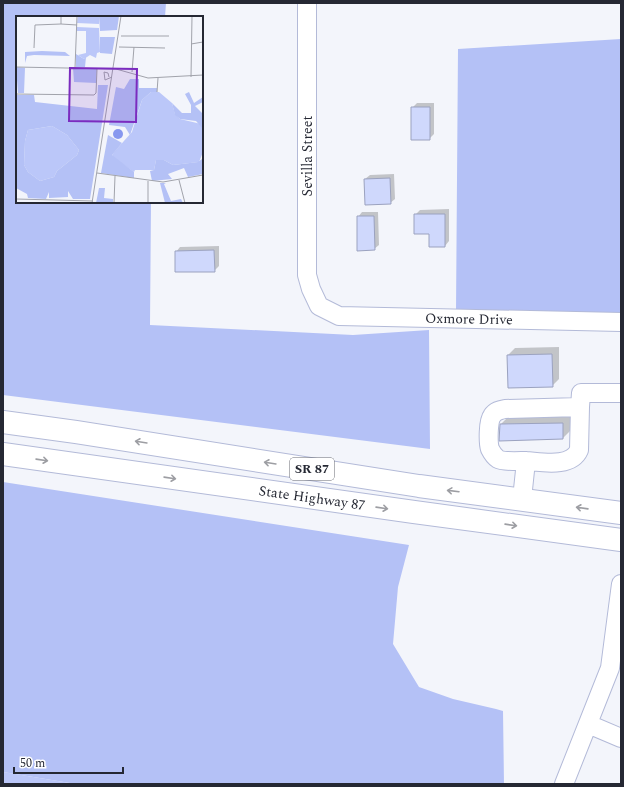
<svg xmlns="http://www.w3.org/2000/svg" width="624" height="787" font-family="Spectral,serif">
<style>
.green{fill:#bbc7f9}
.forest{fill:#b4c1f6}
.shadow{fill:#0003}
.building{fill:#cfd8fc;stroke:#9ba2bf}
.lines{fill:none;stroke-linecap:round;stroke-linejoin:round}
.minor-casing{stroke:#b3bad8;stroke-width:20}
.highway-casing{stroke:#b3bad8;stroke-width:24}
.minor{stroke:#fff;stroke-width:18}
.highway{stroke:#fff;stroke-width:22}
.oneway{stroke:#9d9ea3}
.labels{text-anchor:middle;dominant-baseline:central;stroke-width:3;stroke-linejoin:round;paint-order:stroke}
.shield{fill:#fff;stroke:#666870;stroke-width:1}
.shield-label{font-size:13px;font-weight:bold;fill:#252833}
.street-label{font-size:14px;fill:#252833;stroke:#fff}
.inset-road{fill:none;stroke:#a1a3ab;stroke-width:1}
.view{fill:#7b2cbf;fill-opacity:0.15;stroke:#7b2cbf;stroke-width:2}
.inset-edge{fill:none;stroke:#252833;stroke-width:2}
</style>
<rect width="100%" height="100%" fill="#f3f5fb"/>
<path class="green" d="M3 772 76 784H3Z"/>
<path class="forest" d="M3 3H166L165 17H17V202H151L150 325 353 335 429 330 430 449 3 395Z
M621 39V315L456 311 458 49Z
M3 482 409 545 398 587 393 644 419 687 453 699 496 709 503 711 504 784H76L3 772Z"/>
<path class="shadow" d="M417 103H434V134L429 139 412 108Z
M394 174 395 199 390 203 365 179 370 175Z
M449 209V241L445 246 430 233 415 215 420 210Z
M362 212H378L379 245 374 249 358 217Z
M219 246V266L214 271 176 252 180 247Z
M559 347V379L552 386 508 355 515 348Z
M570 416V431L563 438 500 440 501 424 508 417Z"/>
<path class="building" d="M411 107H430V140H411Z
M390 178 391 204 365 205 364 179Z
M414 214H445V247H429V234H414Z
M357 216H374L375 250 357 251Z
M214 250 215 272H175V251Z
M552 354 553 387 508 388 507 355Z
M563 423V439L499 441 500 424Z"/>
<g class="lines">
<defs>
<path id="minor" d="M307 3V275L311 289 319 306 339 316 621 322
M580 407 581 393H621
M522 499 526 461C519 461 503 462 498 459 495 457 492 453 490 449 488 443 488 421 492 416 495 411 500 410 505 409L580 407 579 450C571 468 542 462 526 461
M588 724 621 738
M564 784 610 668 621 584"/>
<path id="highway" d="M3 422 76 432 419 486 621 513
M3 454 414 512 621 540"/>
</defs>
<use href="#minor" class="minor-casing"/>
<use href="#highway" class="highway-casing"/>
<use href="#minor" class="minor"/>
<use href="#highway" class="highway"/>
</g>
<defs><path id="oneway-shaft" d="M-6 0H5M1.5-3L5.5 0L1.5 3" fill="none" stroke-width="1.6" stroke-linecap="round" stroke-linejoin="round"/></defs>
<g class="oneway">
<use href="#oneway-shaft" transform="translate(141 442) rotate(-171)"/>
<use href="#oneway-shaft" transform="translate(42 460) rotate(8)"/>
<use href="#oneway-shaft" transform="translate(270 463) rotate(-171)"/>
<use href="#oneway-shaft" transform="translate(170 478) rotate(8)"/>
<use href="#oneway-shaft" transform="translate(453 491) rotate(-173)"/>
<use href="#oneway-shaft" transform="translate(382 508) rotate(8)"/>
<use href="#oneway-shaft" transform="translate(582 508) rotate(-172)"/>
<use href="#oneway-shaft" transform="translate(511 525) rotate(8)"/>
</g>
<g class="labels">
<rect class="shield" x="290" y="458" width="44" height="22" rx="3"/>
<g class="shield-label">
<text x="312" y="469">SR 87</text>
</g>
<g class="street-label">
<text transform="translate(307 156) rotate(-90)">Sevilla Street</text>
<text transform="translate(469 319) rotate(1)">Oxmore Drive</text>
<text transform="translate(312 498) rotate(8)">State Highway 87</text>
</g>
</g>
<g transform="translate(16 16)">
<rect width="187" height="187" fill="#f3f5fb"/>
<path d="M62 0H83V8L61 7ZM61 11 83 12 84 36 81 37 80 42 74 39 68 43 62 39 70 37V15H61ZM135 76H143L156 87 159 98 164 103 185 108 187 113V136L183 146 157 149 148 144H140L138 154H119L118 156 98 142 96 139 99 135 116 116 126 84ZM36 110 51 119 63 134 61 139 41 155 38 161 24 165 12 156 8 149 9 125 12 114Z" fill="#bbc7f9"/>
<path d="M83 0H103L101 14 84 15ZM84 21H99L96 38 84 37ZM26 35 49 36 54 40 18 39 11 40 9 47V36ZM60 38 68 43 70 41 69 51H60ZM0 51 9 52 8 77H2ZM57 52 81 53 80 67 58 66ZM114 63H123V72H141V76H135L126 84 114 119 109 111 93 109 100 71 108 73ZM82 69H92L74 183H57L52 175V181L33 182V176L30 183 12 182 11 178 0 172V79H18L19 86 81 93ZM36 110 51 119 63 134 61 139 41 155 38 161 24 165 12 156 8 149 9 125 12 114ZM173 76 178 87 187 81V86L179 90 187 98V113L180 105 164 103 159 99 156 87 166 97H175V89L169 78ZM92 119 106 127 96 139 118 156V162L85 157ZM187 136V158L172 161 168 152 152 158 156 163 136 165 134 155 138 154 140 144H148L157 149 182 146 186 143ZM144 167H150L148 168 155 185 165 183 167 187H149ZM83 172H89L88 182 97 183V187H80Z" fill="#b4c1f6" fill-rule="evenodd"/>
<path d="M97 118a5 5 0 1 1 10 0a5 5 0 1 1-10 0Z" fill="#8798ef"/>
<path class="inset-road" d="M45 0V8L61 9M105 20H153M175 28 187 26M103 31 149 32M18 32 19 9 45 8M0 51 100 53M59 52 61 0M100 53 132 62 187 59M116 56 118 31M93 61 92 57 88 56 89 64 96 61M175 61 176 0M141 76 142 62M0 78 78 79 80 77 81 53M81 157 147 166 187 159M163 164 169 187M0 183 77 185M76 187 105 0M98 187 99 160M132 187V165"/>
<path class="view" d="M54 52 121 53 120 106 53 105Z"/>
<rect width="187" height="187" class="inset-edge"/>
</g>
<rect width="624" height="787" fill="none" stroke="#252833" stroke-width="8"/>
<path d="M14 767v6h109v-6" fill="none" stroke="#252833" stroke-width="2"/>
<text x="20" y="767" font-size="12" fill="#252833" stroke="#ffffff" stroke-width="3" paint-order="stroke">50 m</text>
</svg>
